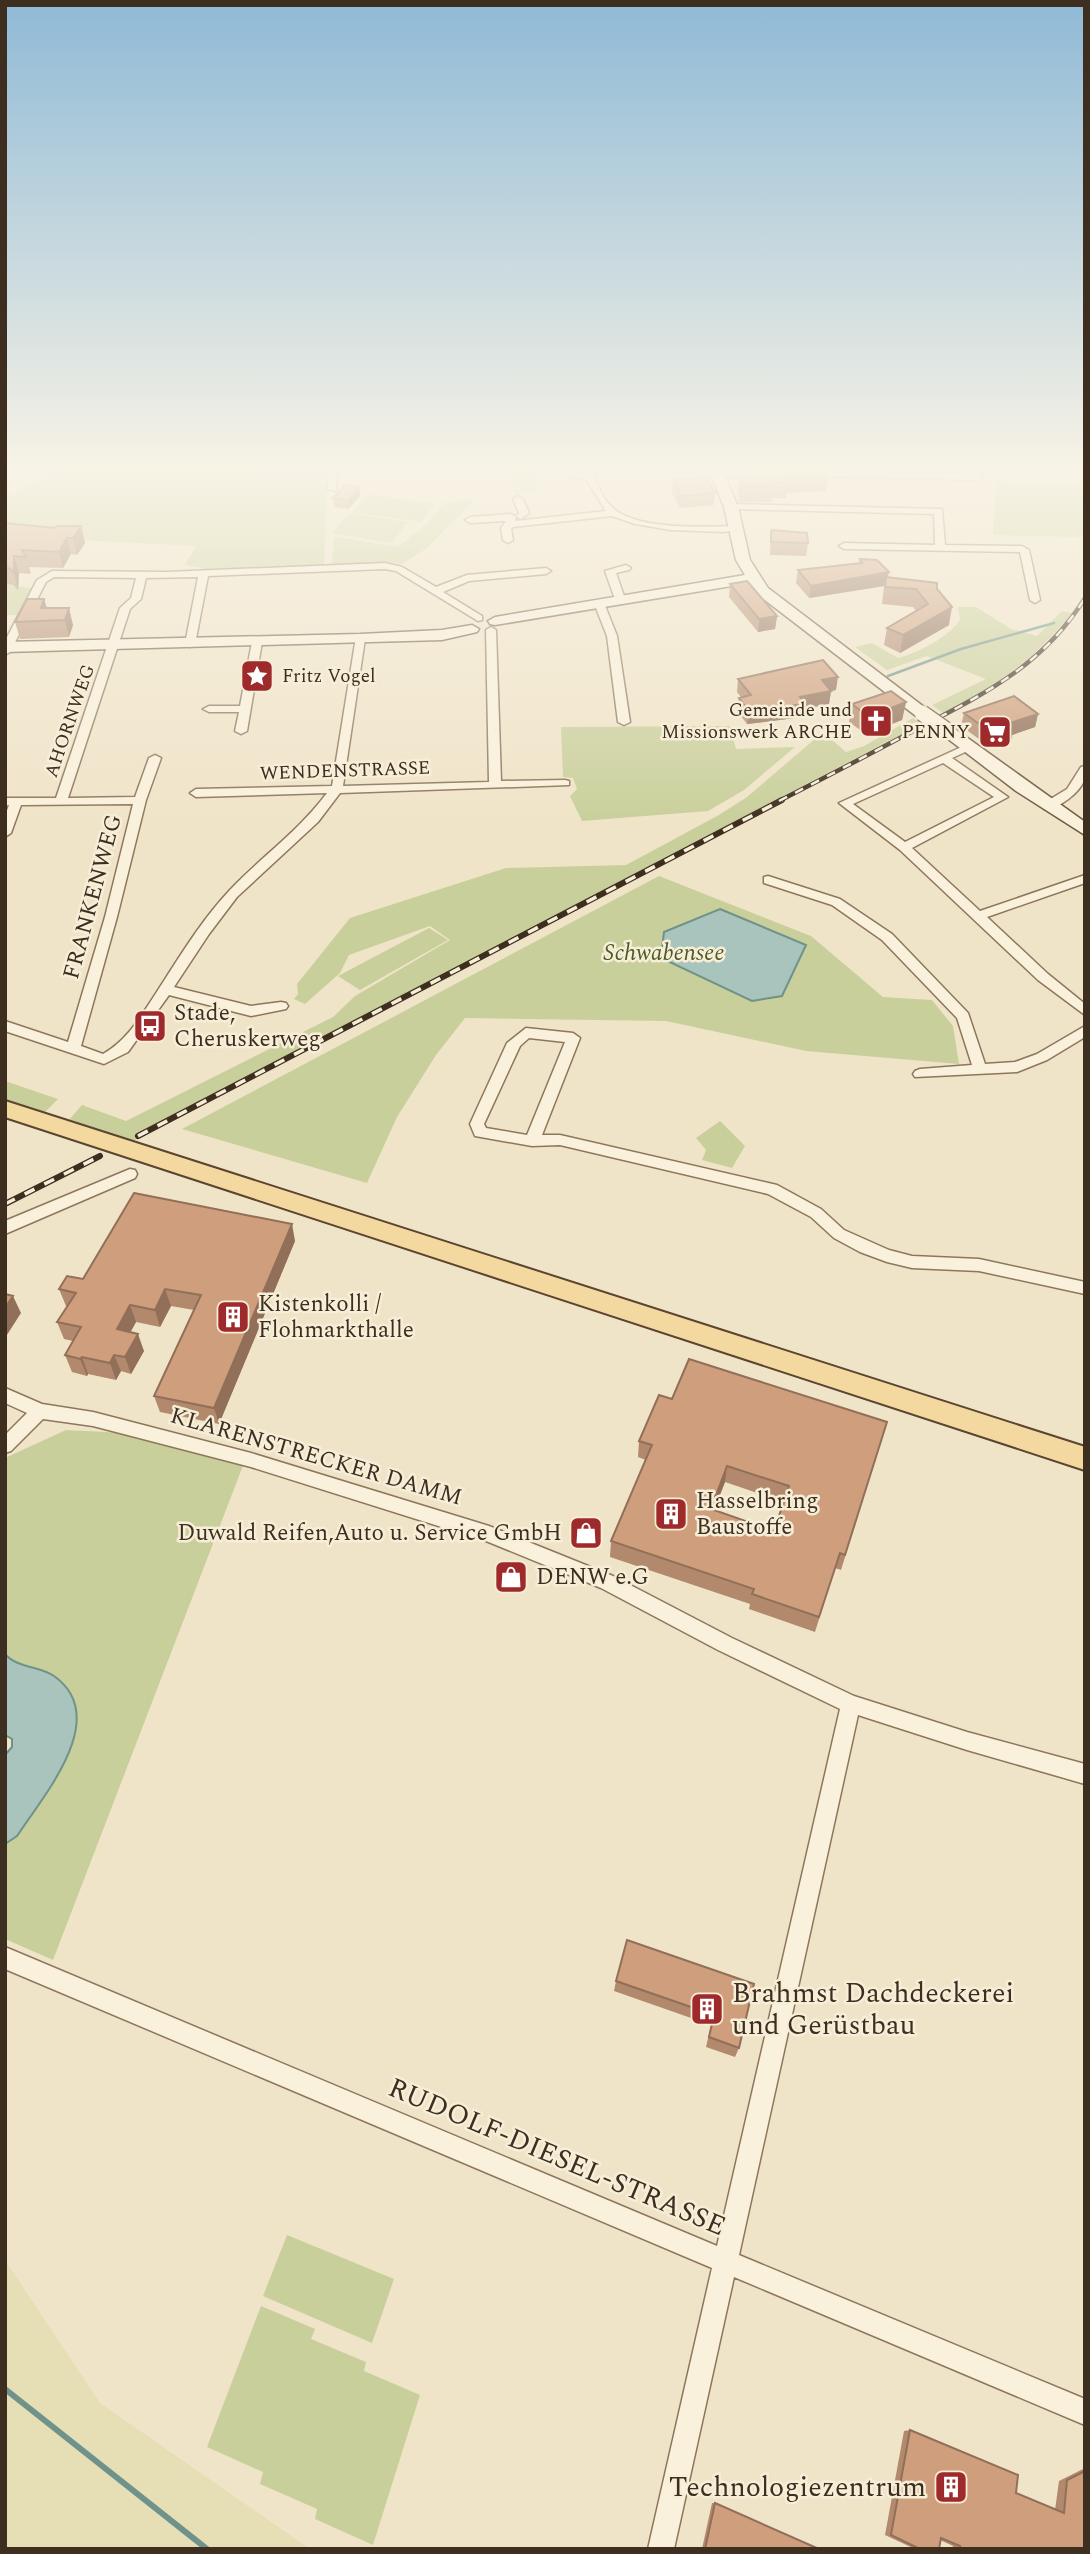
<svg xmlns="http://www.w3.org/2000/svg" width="1090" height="2554" font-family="Spectral,serif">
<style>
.farmland{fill:#e6deb5}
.green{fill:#c9cf9b}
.water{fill:#a9c4bc;stroke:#6f938a;stroke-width:2}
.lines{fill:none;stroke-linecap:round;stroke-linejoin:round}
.stream-far1{stroke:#6f938a;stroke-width:2.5}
.stream{stroke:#6f938a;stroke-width:6}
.street-casing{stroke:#8d765c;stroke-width:3}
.secondary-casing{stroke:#6f573f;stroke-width:3}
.primary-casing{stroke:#5b4430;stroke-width:4}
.street{fill:#faf1dc;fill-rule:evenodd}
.secondary{fill:#faf1dc;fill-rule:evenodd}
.primary{fill:#f3d9a0;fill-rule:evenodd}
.rail-far1-casing{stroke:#3d2e20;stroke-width:4.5}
.rail-casing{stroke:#3d2e20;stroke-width:6}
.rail-far1{stroke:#f7eed8;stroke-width:2.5;stroke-dasharray:9;stroke-linecap:butt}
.rail{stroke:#f7eed8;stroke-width:3.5;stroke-dasharray:11;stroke-linecap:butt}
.secondary-bridge-casing{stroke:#6f573f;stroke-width:18;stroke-linecap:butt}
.secondary-bridge{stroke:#faf1dc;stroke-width:15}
.wall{fill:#b2896c;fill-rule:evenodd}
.shaded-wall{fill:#916f58}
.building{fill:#cf9f7d;stroke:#916f58;stroke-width:2;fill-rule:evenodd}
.labels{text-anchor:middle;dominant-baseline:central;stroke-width:5;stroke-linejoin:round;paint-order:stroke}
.far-poi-label{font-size:19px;fill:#3d2e20;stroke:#f7eed8;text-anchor:end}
.far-street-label{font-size:19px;fill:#3d2e20;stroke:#f7eed8}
.street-label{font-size:23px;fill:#3d2e20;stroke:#f7eed8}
.park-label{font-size:23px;font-style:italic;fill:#4d5a26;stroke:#f7eed8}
.poi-label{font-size:23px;fill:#3d2e20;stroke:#f7eed8;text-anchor:start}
.near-poi-label{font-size:28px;fill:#3d2e20;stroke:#f7eed8;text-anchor:start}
.near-street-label{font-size:28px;fill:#3d2e20;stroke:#f7eed8}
</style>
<rect width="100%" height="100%" fill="#f0e4c8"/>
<path class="farmland" d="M5 2260 100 2403 310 2549H5Z"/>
<path class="green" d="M63 467H328L324 566 201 572 202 568 185 565 196 546 5 536V499L35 480 55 474Z
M509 467H533L532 473 541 491 515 494Z
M996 482 1085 485V537L993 535Z
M368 494 435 504 421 522 352 512Z
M472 499V502L427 548 402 564 386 562 332 565 334 537 398 547 426 525 444 503Z
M349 513 408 522 391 543 332 533Z
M5 584 31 588 17 615H5Z
M958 607H976L1011 629 1037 636 1062 611 1072 613C1034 660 996 686 943 713L932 705 986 679 927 656 887 670 855 647 872 643 898 658C920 652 947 638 960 620Z
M913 718 921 724 344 1026 132 1142 69 1120 82 1105 126 1121 333 1017 355 996 450 940 430 926 349 955 340 973 305 1004 294 999 298 994 297 984 350 918 506 868 626 865 719 815 747 797 823 732 846 752 864 746Z
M730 726 736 749 795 747 744 790 708 811 582 821 570 796 577 789 573 778 563 777 561 727Z
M659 876 811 936 883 997 932 1000 953 1026 959 1064 806 1051 666 1021 465 1018 436 1055 397 1117 367 1183 182 1129Z
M429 928 448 940 360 990 338 976Z
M5 1081 58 1099 44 1113 5 1101Z
M720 1121 745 1146 732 1168 702 1160 706 1150 696 1138Z
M66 1430 126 1433 244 1463 53 1960 5 1939V1844C31 1827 64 1764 76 1734L43 1670 18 1663 5 1654V1458Z
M287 2235 394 2279 372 2343 263 2296Z
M261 2306 315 2329 311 2339 366 2362 364 2371 420 2395 373 2545 315 2519 317 2509 260 2484 263 2472 207 2447Z"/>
<path class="water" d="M720 909 806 945 782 996 752 1001 661 958 664 932Z
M5 1654C17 1668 39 1666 54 1676 112 1717 44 1795 17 1836L5 1844V1755L12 1747V1739L5 1735Z"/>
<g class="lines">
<path class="stream-far1" d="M888 676 961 649 1054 623"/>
<path class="stream" d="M5 2389 207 2549"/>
<defs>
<path id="street" d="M329 467H337L336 491 328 489Z
M570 467H590C597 482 601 498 614 509 639 530 705 527 736 526L741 529 724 532 671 530 635 524 612 516 513 527 511 529 513 540 508 543 503 540 501 528 506 521 470 523 465 520 470 517 511 514 516 517 515 521 606 511 586 479 570 477Z
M698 467H707L709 471H779L784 474 779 477H709L701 475Z
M809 471 978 474 983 477 978 480 806 476V472Z
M518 496 523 499 529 513 521 519 516 516 519 513 513 499Z
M731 504 942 509 945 545 1022 546 1029 550 1040 600 1035 603 1030 600 1020 552 844 549 839 546 844 543 935 545 934 514 728 509V505Z
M385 563 402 567 436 587 467 575 546 568 551 571 546 574 469 581 443 592 482 616V620L478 621 396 571 385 569 208 576 195 644 190 647 185 644 198 577 146 578 141 599 130 609 68 798 135 797 149 758 155 755 161 758 146 800 117 917 81 1046 103 1054C124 1042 136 1024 149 1004 174 966 198 924 229 891 261 857 299 831 327 793L196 797 190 793 196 789 332 786 356 637 365 639 343 786 489 782 486 630 491 627 496 630 501 781 565 780 569 781V785L340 793 318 822 237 897 209 934 174 987 251 1006 281 1002 286 1003 288 1006 286 1009 251 1016 169 995 128 1052 104 1064 5 1031V1021L68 1042 105 917 133 804 21 805 11 833 5 837V816L9 805 5 806V798H56L120 608 131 598 136 578 54 577 46 582 10 652 5 655V641L37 580 52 571 167 572Z
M626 565 631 568 629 570 616 573 625 599 620 602 615 599 605 571Z
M595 601 604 603 617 636 630 722 624 725 618 722 607 636 594 603Z
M257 639 262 642 247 731 241 734 235 731 239 712H209L203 709 209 706H240L252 642Z
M968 744 974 747 972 749 952 758 1008 797 912 848 980 911 1085 875V883L987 917 1048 974 1085 1004V1015L1038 980 900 850 839 803ZM943 763 994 797 905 842 853 804Z
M1085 766C1085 770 1086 774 1085 778 1081 792 1058 810 1044 809V803L1067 789 1081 767Z
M768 876 840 899 892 934 968 1013 985 1064 1015 1062 1037 1054 1085 1026V1037L1047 1060 1017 1072 915 1077 913 1074 915 1071 920 1069 972 1065 957 1018 882 940 832 905 764 883V877Z
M526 1028 573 1033 580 1038 542 1135H560L777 1185 821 1209 844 1230 889 1250 912 1256 979 1259 1085 1282V1294L979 1271 912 1268 887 1262 860 1252 834 1238 811 1217 768 1194 560 1145 532 1146 475 1136 470 1124 507 1043ZM529 1038 565 1042 527 1135 486 1128 484 1124 520 1046Z
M130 1169 135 1170 137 1174 135 1178 5 1234V1221Z
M5 1388 42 1404 93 1412 251 1453 489 1526 613 1576 732 1638 854 1696 967 1732 1085 1764V1784L967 1750 858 1715 739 2255 1085 2399V2425L734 2277 674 2549H648L712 2268 5 1969V1947L717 2246 840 1709 718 1650 601 1588 486 1541 251 1467 93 1426 43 1419 11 1451 5 1453V1435L27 1413 5 1403Z"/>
<path id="secondary" d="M708 467H721L738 507 750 560 768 588 928 710 930 713 928 716H916L757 594 750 583 495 625 490 624 488 621 495 617 745 575 736 560 724 507Z
M472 625 479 629 477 632 442 640 5 652V642L360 634 442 630Z
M949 727 955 729 1085 822V835L1016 791 943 735 941 732Z"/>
<path id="primary" d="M5 1101 1085 1447V1470L5 1117Z"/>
</defs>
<use href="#street" class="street-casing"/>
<use href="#secondary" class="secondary-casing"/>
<use href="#primary" class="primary-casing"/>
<use href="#street" class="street"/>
<use href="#secondary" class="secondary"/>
<use href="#primary" class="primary"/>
<defs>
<path id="rail-far1" d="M1080 467 1085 474
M779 801C824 778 868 755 913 731 982 695 1042 667 1085 598"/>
<path id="rail" d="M138 1136 782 800
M5 1204 100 1156"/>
</defs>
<use href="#rail-far1" class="rail-far1-casing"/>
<use href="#rail" class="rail-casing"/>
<use href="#rail-far1" class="rail-far1"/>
<use href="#rail" class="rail"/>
<defs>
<path id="secondary-bridge" d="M922 713 949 732"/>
</defs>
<use href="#secondary-bridge" class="secondary-bridge-casing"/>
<use href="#secondary-bridge" class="secondary-bridge"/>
</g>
<path class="wall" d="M769 467H826L828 476 826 491 786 493V498H772L771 502H739L738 491 739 476H755L768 470Z
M673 480 715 493 714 505 680 508 672 493Z
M359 487 360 496 348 509 334 507 333 498Z
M5 523 55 528 81 526 85 543 77 555 71 554 63 568 29 567 31 574 19 573 18 590 13 585 5 584Z
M771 532 808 543 806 556 770 555Z
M860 559 888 577 937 589 949 625 900 653 884 645 887 628 916 611 913 607 882 604 884 586 809 598 796 583 798 570 859 563Z
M730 584 777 616 775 629 758 632 729 597Z
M44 599 47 608 73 625 69 637 20 639 15 622Z
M738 679 836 690 831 691 829 704 804 709 803 717 747 724 737 711 739 698 741 697 737 692Z
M906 702 902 720 866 734 849 722 852 704Z
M964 713 1038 714 1035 727 1012 735 1011 740 990 747 961 726Z
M295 1241 219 1424 160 1412 154 1396 194 1310 171 1306 160 1327 136 1322 130 1332 144 1351 131 1374 121 1371 116 1380 88 1374 87 1376 72 1372 65 1355 73 1341 64 1339 57 1322 67 1307 66 1306 59 1289 83 1279Z
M672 1399 887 1422 841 1570 835 1568 815 1632 749 1609 750 1604 610 1557 611 1541 646 1460 638 1457 639 1441ZM725 1482 784 1502 774 1531 714 1510Z
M616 1981 754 1984 739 2048 735 2057 706 2047 711 2025 614 1991Z
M910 2430 1016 2493 1055 2510 1059 2481 1085 2468V2549H952L953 2546 940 2540 939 2549H915L885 2535 904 2431Z
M712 2503H715L819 2549H702Z"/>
<path class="shaded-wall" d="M359 487 360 496 348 509V501Z
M81 526 85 543 77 555 73 538Z
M67 538 71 554 63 568 59 552Z
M14 556 19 573 18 590 14 573Z
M889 572 886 585V577L884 586 809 598 811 586Z
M44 599 49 616 41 608Z
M952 607 949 625 900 653 903 635Z
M69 608 73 625 69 637 65 620Z
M777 616 775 629 758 632 759 619Z
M838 677 836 690 820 693 822 680Z
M831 691 829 704 804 709 803 717 747 724 749 711 800 697Z
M906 702 902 720 866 734 869 717Z
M1038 714 1035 727 1012 735 1011 740 990 747 993 734 1010 723Z
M292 1224 295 1241 219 1424 214 1408Z
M165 1289 171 1306 160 1327 155 1310Z
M13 1296 21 1313 5 1338V1308Z
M130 1305 136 1322 123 1346 117 1329Z
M138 1334 144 1351 131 1374 125 1357Z
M114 1355 121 1371 116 1380 110 1363Z
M82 1357 88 1374 87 1376 80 1359Z
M727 1466 725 1482 708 1525 711 1509Z"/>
<path class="building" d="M769 467H826L828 476 787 477 788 483H773V487L741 486 739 476H755L769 470Z
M706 477 715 493 681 496 673 480Z
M345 485 359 487 348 501 333 498Z
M5 523 55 528 57 526H81L73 538H67L59 552 22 550 26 557 14 556V573L9 568H5Z
M772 530 807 533 808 543 771 542V532Z
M860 559 877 560 889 572 811 586 798 570 862 563Z
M886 577 937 583V589L952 607 903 635 887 628 928 604 916 589 885 587Z
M747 581 777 616 759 619 730 584Z
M27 599H44L41 608H69L65 620 15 622Z
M823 660 838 677 822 680 831 691 800 697 805 704 749 711 739 698 751 695 738 679Z
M891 691 906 702 869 717 852 704Z
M1014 696 1038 714 1010 723 1014 727 993 734 964 713Z
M134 1193 292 1224 214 1408 154 1396 201 1295 165 1289 155 1310 130 1305 117 1329 138 1334 125 1357 114 1355 110 1363 82 1357 80 1359 65 1355 81 1327 57 1322 76 1293 59 1289 67 1276 83 1279Z
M5 1294 13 1296 5 1308Z
M689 1359 887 1422 845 1555 840 1553 819 1617 752 1594 754 1589 611 1541 652 1445 639 1441 659 1395 672 1399ZM727 1466 789 1486 774 1531 711 1509Z
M627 1940 754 1984 739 2048 709 2037 714 2015 616 1981Z
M910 2430 1018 2475 1016 2493 1064 2513 1067 2480 1085 2471V2549H960V2546L941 2538 939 2549H920L891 2535Z
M715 2503 819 2549H705Z"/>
<linearGradient id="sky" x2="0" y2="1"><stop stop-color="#8fbad6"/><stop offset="0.57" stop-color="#f8f3e6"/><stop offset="1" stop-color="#f8f3e6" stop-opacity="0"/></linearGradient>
<rect width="1090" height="825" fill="url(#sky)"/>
<defs>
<symbol id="sight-square" viewBox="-11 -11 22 22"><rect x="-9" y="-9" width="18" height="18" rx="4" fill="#9e2a2b" stroke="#f7eed8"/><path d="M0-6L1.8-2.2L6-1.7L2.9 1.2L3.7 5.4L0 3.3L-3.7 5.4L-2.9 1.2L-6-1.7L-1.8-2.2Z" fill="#fff"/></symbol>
<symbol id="church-square" viewBox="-11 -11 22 22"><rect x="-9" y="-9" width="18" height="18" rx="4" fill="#9e2a2b" stroke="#f7eed8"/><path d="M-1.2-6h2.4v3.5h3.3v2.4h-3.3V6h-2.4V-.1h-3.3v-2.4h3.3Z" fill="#fff"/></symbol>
<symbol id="supermarket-square" viewBox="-11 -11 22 22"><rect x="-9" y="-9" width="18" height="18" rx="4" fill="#9e2a2b" stroke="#f7eed8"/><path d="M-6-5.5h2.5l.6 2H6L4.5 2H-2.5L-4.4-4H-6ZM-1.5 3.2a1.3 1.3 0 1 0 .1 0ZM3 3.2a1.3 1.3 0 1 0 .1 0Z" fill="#fff"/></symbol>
<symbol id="bus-square" viewBox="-11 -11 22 22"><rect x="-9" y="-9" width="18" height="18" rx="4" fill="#9e2a2b" stroke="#f7eed8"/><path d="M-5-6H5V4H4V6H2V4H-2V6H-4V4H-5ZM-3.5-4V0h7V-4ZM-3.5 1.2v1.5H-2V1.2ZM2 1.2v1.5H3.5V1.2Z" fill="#fff"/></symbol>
<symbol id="building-square" viewBox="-11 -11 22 22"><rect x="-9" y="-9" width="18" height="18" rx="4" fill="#9e2a2b" stroke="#f7eed8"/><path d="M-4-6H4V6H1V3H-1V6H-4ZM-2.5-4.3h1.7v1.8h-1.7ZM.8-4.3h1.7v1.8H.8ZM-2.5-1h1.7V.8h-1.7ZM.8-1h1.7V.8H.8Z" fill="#fff"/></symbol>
<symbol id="shop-square" viewBox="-11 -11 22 22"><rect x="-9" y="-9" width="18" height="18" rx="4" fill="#9e2a2b" stroke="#f7eed8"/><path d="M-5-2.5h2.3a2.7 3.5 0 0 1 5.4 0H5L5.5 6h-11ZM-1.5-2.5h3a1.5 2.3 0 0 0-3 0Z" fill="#fff"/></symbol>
</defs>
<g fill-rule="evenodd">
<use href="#sight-square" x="238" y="657" width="38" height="38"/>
<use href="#church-square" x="857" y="702" width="38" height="38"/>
<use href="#supermarket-square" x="976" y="713" width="38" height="38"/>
<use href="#bus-square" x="131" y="1007" width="38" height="38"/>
<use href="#building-square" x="214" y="1298" width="38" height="38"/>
<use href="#building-square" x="652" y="1495" width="38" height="38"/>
<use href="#shop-square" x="567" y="1514" width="38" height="38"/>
<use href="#shop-square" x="492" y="1558" width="38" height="38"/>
<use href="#building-square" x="688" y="1990" width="38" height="38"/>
<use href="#building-square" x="932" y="2468" width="38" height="38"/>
</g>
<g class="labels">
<g class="far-poi-label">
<text x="282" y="676" text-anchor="start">Fritz Vogel</text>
<text x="852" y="710">Gemeinde und<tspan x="852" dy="22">Missionswerk ARCHE</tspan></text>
<text x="970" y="732">PENNY</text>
</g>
<g class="far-street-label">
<text transform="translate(70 721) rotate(-71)">AHORNWEG</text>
<text transform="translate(345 771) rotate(-2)">WENDENSTRASSE</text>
</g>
<g class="street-label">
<text transform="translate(93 897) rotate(-75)">FRANKENWEG</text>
<text transform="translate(316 1457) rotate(16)">KLARENSTRECKER DAMM</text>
</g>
<g class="park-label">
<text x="664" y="953">Schwabensee</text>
</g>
<g class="poi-label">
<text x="174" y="1013">Stade,<tspan x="174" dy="26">Cheruskerweg</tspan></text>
<text x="258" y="1304">Kistenkolli /<tspan x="258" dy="26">Flohmarkthalle</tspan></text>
<text x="696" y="1501">Hasselbring<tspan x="696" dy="26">Baustoffe</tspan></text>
<text x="562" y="1533" text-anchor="end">Duwald Reifen,Auto u. Service GmbH</text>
<text x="536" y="1577">DENW e.G</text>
</g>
<g class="near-poi-label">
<text x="732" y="1993">Brahmst Dachdeckerei<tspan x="732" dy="32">und Gerüstbau</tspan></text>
<text x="926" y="2487" text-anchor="end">Technologiezentrum</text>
</g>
<g class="near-street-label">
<text transform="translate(557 2157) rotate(23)">RUDOLF-DIESEL-STRASSE</text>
</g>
</g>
<rect width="1090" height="2554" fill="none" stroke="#3d2e20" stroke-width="14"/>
</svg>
